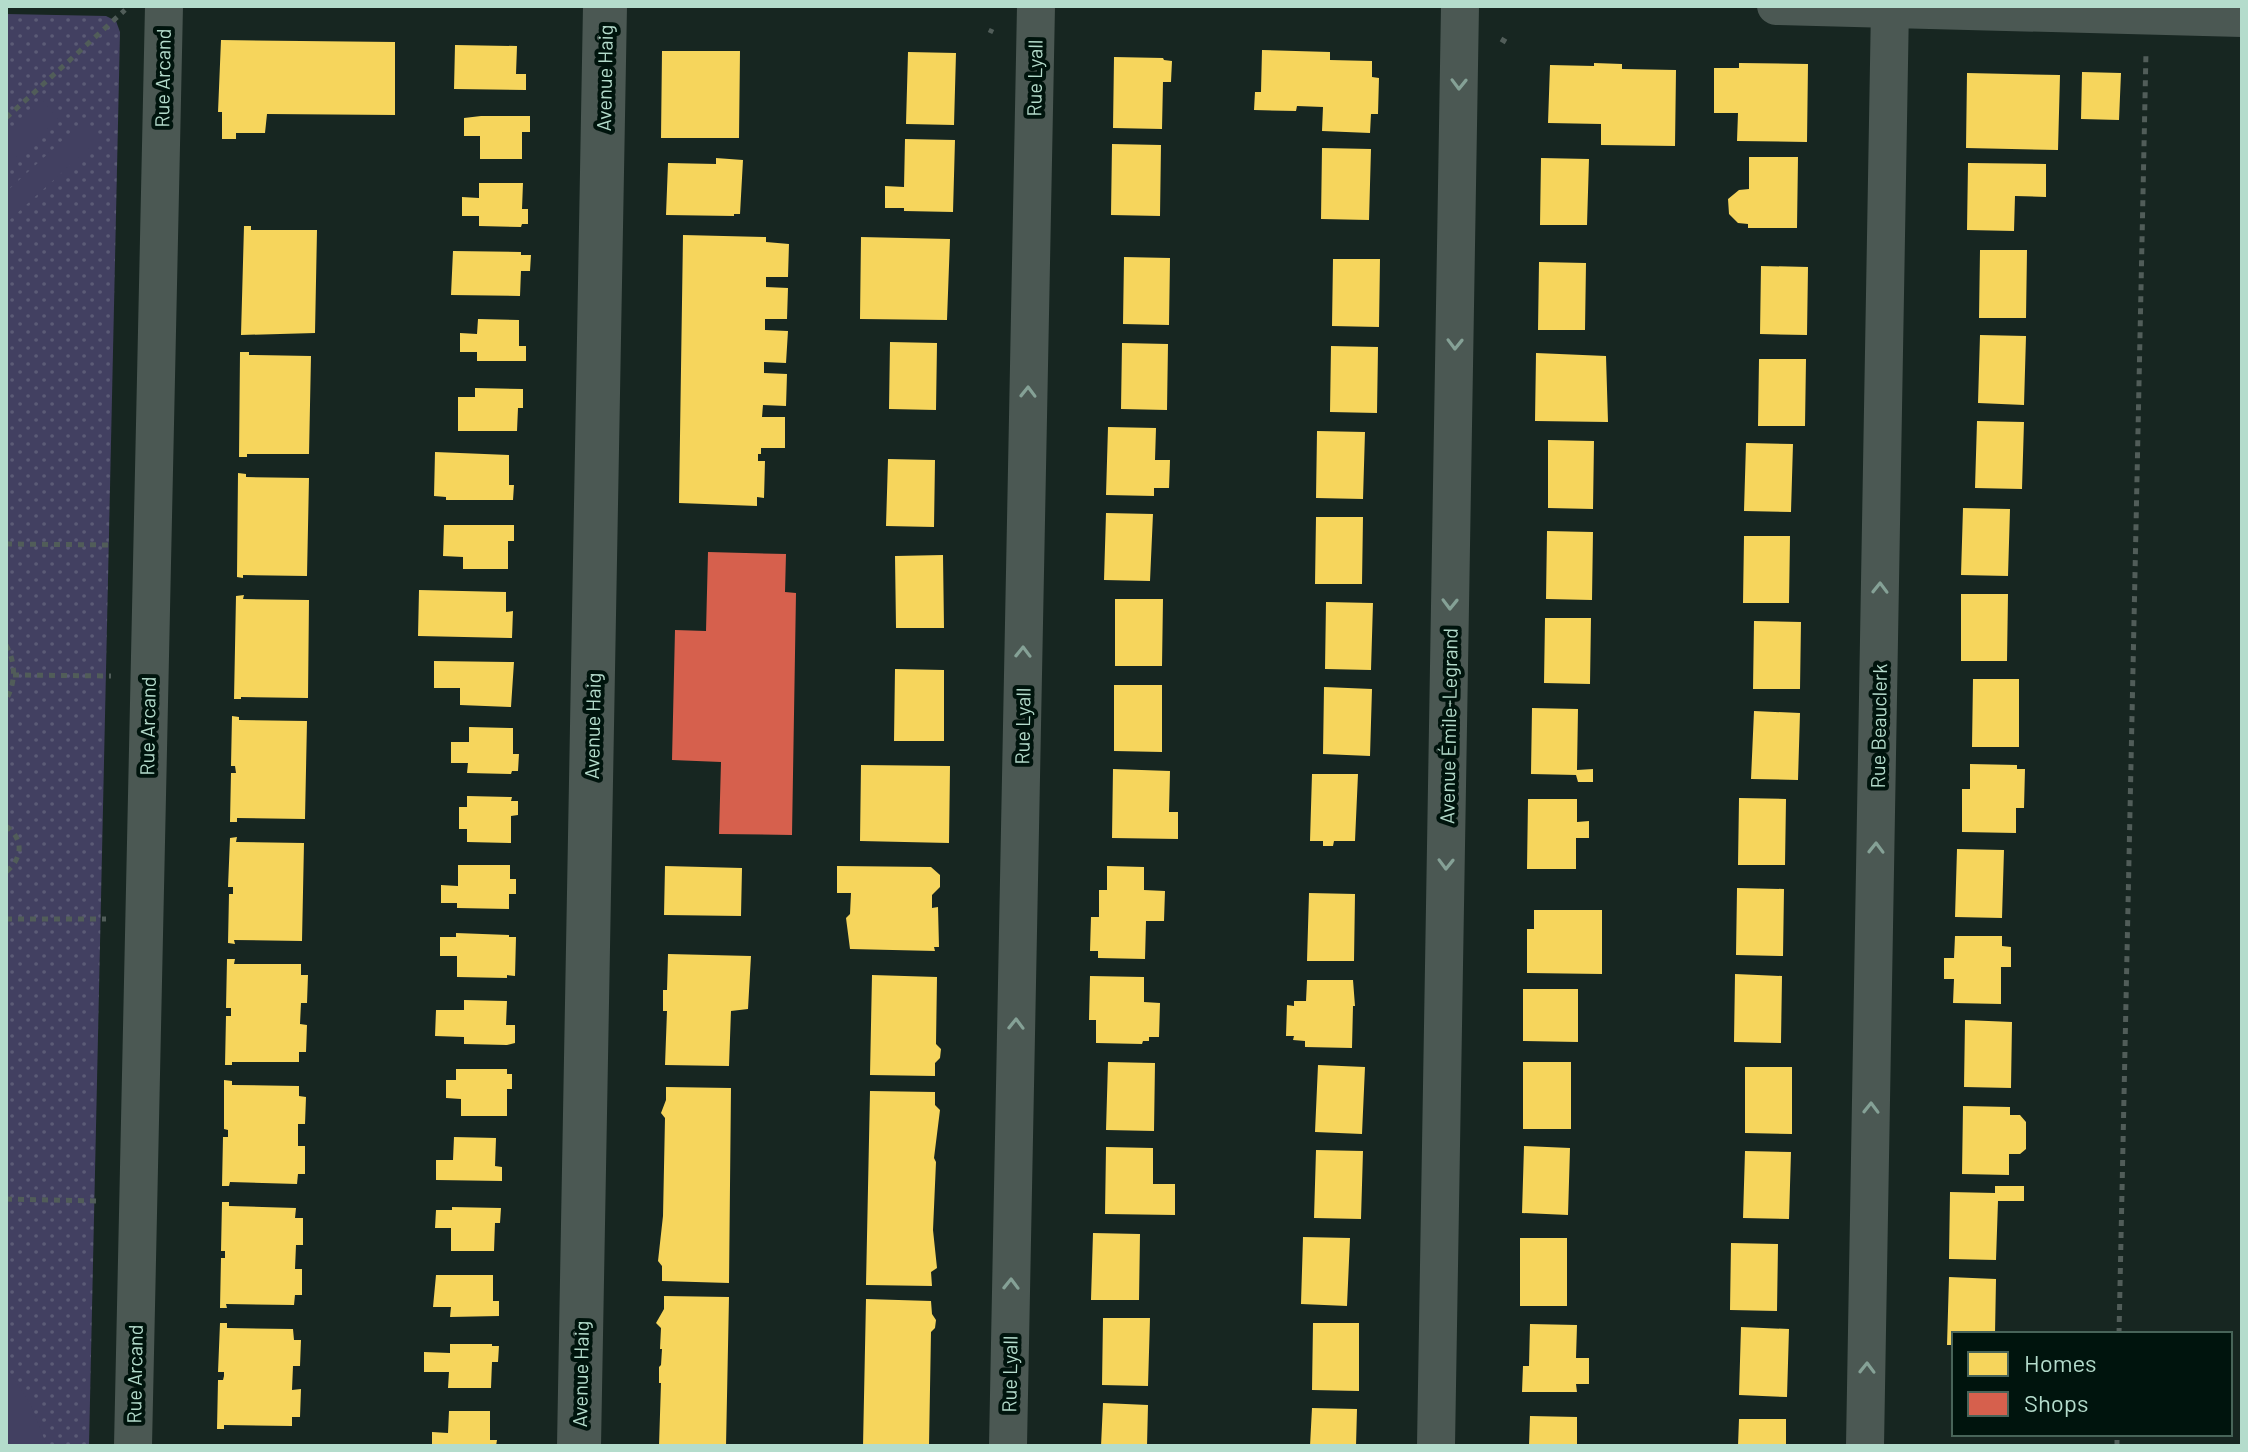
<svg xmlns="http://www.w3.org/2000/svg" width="2248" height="1452" font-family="Barlow,sans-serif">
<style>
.park{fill:url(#park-dots)}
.pitch{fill:#424061}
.homes{fill:#f6d55c}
.shops{fill:#d6604d}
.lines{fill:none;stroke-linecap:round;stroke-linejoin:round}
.path{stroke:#515d59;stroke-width:5;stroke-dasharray:6 6;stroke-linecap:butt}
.minor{stroke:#4b5853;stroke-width:38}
.tertiary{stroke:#4b5853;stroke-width:44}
.oneway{stroke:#85a196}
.labels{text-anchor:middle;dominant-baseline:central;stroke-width:8;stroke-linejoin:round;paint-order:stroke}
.street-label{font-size:20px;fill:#b4dccc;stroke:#00140d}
</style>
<defs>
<pattern id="park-dots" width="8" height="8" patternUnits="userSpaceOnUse" patternTransform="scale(2)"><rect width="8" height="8" fill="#424061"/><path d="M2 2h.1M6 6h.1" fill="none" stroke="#5b5b76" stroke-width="1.8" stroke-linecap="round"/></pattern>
</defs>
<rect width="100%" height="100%" fill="#172621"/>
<path class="park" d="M6 14 106 16 116 21 120 32 89 1446H6Z"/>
<path class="pitch" d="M43 101 58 119 6 166V134Z
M83 122 99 139 6 223V192Z
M6 1367 30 1403 47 1446H6Z"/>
<path class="homes" d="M221 40 395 42V115L267 114 265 133H236V139H222V112H218Z
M455 45 517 46 516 74H526V90L454 89Z
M1262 50 1330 52V60L1372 61V77L1379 78 1378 114H1371L1370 133 1322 131 1323 107 1297 106 1296 111 1254 110 1255 92H1261Z
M662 51H740L739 138H661Z
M908 52 956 53 954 125 906 124Z
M1114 57 1163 58 1164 60 1172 61 1171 82H1163L1162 129 1113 128Z
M1594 63 1622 64V69L1676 70 1675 146 1601 145V124L1548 123 1550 65 1594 66Z
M1739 63 1808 64 1807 142 1737 141 1738 113H1714V68H1739Z
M2082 72 2121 73 2119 120 2081 119Z
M1967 73 2060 75 2058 150 1966 148Z
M481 116H530V132H522V159H480V136H464V118Z
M905 139 955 140 953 212 904 211V208H885V186L904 187Z
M1112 144 1161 145 1160 216 1111 215Z
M1322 148 1371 149 1369 220 1321 219Z
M1749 157H1798L1797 228H1748V224L1738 223 1729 214 1728 199 1739 190 1749 189Z
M716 158 743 160 740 214H734V216L666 215 668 163 716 164Z
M1541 158 1589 159 1587 225H1540Z
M1968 163 2046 164V197L2015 196 2014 231 1967 230Z
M479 183H523L522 209H528V224H522L521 227 479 226V216H462V197L479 198Z
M244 226H251V230H317L315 333 241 335Z
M683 235 766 237V242L789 244 788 277H766V287L788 288 787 319H765V330L788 331 786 363 764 362V373L787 374 786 406 763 405 762 417H785V448H761V454H758V461H765L764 498 757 497V506L679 503Z
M861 237 950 239 947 320 860 319Z
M1980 250H2027L2026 318H1979Z
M453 251 521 252V255H531L530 271H521L520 296 451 295Z
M1124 257 1170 258 1169 325 1123 324Z
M1333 259H1380L1379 327 1332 326Z
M1539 262 1586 263 1585 330H1538Z
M1761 266 1808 267 1807 335 1760 334Z
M478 319 519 320V346H526V361H477V352H460V333L477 334Z
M1980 335 2026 336 2024 405 1978 403Z
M890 342 937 343 936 410 889 409Z
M1122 343 1168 344 1167 410 1121 409Z
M1331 346 1378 347 1377 413 1330 412Z
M240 352H249V355L311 356 309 454H247V457H239Z
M1536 353 1606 356 1608 422 1535 421Z
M1759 359H1806L1805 426H1758Z
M475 388 523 389V408H518L517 431H458V397H475Z
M1977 421 2024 422 2022 489 1975 488Z
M1108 427 1156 428 1155 460H1170L1169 488H1154V496L1106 495Z
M1317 431 1365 432 1363 499 1316 498Z
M1548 440 1594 441 1593 509 1548 508Z
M1746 443 1793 444 1791 512 1744 511Z
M435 452 509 455V485H514L513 500H446V497L434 496Z
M888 459 935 460 934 527 886 526Z
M238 473 246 474V477L309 478 307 576 243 575V578L237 577Z
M1963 508 2010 509 2008 576 1961 575Z
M1106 513 1153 514 1150 581 1104 580Z
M1316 517H1363L1362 584H1315Z
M444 525H514V541H508V569H463V557L443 556Z
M1547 531 1593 532 1592 600 1546 599Z
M1744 536H1790L1789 603H1743Z
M943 555 944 628H896L895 556Z
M419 590 506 592V612L513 611 512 638 418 636Z
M1961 594H2008L2007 661H1961Z
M244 595 243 599 309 600 308 698 241 697V699H234L236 596Z
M1115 599H1163L1162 666H1115Z
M1326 602 1373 603 1371 670 1325 669Z
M1545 618H1591L1590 684 1544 683Z
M1754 621 1801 622 1800 689H1753Z
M434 661 514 662 511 707 460 705V688H434Z
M895 669 944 670V741H894Z
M1973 679H2019V747H1972Z
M1114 685H1162V752L1114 751Z
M1324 687 1372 689 1370 756 1323 754Z
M1532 708 1578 709 1577 770 1593 769V782H1578L1576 775 1531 774Z
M1754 711 1800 713 1798 780 1751 779Z
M232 716 239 717V720L307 721 305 819 237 818V822H230L231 773H236L235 766H231Z
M469 727 513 728V754H519L518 771H512L511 774 467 773 468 763H451V742H469Z
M1970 764 2017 765V769H2025L2024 808H2016V833L1962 832V789H1970Z
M861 765 950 766 949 843 860 841Z
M1113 769 1170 771 1169 812H1178V839L1112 838Z
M1312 774H1358L1355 841H1334L1333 846H1323V841H1310Z
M467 796 512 797 511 801H518V815L511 816V843L467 842V829H459V807H467Z
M1739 798 1786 799 1785 865H1738Z
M1528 799H1577V822L1589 821V838H1576V869H1527Z
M237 837 236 842 304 843 302 941 234 940 235 944 228 943 229 894H233V887H228L230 838Z
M1957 849 2004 850 2002 918 1955 917Z
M458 865H510V879H516V894H509V909L457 908V903H441V885L458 886Z
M665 866 742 868 741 916 664 915Z
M837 866 931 867 940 875V887L932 895V908L938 907 939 947H934L935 951 850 949 846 918 850 914 851 893H837Z
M1107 866 1144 867V890L1165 891 1164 921H1146L1145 959 1098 958V951H1090L1091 917H1099V890H1107Z
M1737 888 1784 889 1783 956 1736 955Z
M1309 893 1355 894 1354 961H1307Z
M1534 910H1602V974L1527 973V929H1534Z
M456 933 509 935V937H516L515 976 507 975V978L457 977V956H440V937H456Z
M1955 936H2002V946L2011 947V967H2001V1004L1953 1003 1954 979H1944V958H1954Z
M668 954 751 956 748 1009 731 1011 729 1066 665 1065 667 1011H663V990H667Z
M227 959H235L234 964H301V975H308L307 1003H301L300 1024 307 1025 306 1052H299V1062H232V1065H225L226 1016H231V1008H226Z
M1735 974 1782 976 1781 1043 1734 1042Z
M872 975 937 977 936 1044 941 1049 940 1058 935 1063V1076L870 1075Z
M1090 976 1144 977V1002L1160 1003 1159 1037H1149V1041H1143L1142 1044 1096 1043V1020H1089Z
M1307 980H1353L1355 1006H1353L1352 1048 1305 1047V1041L1293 1040 1294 1036H1286L1287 1005 1294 1006V1001H1306Z
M1523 989H1578V1042L1523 1041Z
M464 1000 507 1001 506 1025H515V1043L507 1045 464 1044V1037L435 1036 436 1010H464Z
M1965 1020 2012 1022 2011 1088 1964 1087Z
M1108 1062 1155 1063 1154 1131 1106 1130Z
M1523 1062H1571V1129H1523Z
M1318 1065 1365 1067 1362 1134 1315 1132Z
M1745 1067H1792V1134L1745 1133Z
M456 1069H507V1074H512V1089H507V1116H461V1099L446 1098V1080H456Z
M224 1080 232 1081V1085L299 1086V1096L306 1097 305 1124H298V1146H305V1174H298L297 1184 230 1182 229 1186H222L223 1137H228V1130L224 1129Z
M666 1087 731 1088 729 1283 662 1281V1266L658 1261 663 1216 665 1118 661 1113 666 1100Z
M870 1091 935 1092V1105L940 1110 934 1158 936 1162 933 1230 937 1268 931 1272 932 1286 866 1285Z
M1963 1106 2010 1107V1115H2020L2026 1122V1149L2020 1154H2009V1175L1962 1174Z
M454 1137 496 1138 495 1166 502 1167V1181L436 1180V1160H453Z
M1524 1146 1570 1148 1568 1215 1522 1213Z
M1106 1147 1153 1148V1184H1175V1215L1105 1214Z
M1316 1150 1363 1151 1361 1219 1314 1218Z
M1745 1151 1791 1152 1789 1219 1743 1218Z
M1995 1186H2024V1201H1998L1996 1260 1949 1259 1950 1192 1995 1193Z
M222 1202H229V1206L296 1208 295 1218H303V1245H296L295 1269H302V1295H295L294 1305 226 1304 227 1308H220L221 1258H225V1251H221Z
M452 1207 501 1208 500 1223H495L494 1251H451V1228H435L436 1210H452Z
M1093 1233 1140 1234 1139 1300H1091Z
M1303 1237 1350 1238 1347 1306 1301 1304Z
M1520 1238H1567V1306H1520Z
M1731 1243 1778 1244 1777 1311 1730 1310Z
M436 1275H493V1301H499V1316L450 1317 451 1307H433Z
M1949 1277 1996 1279 1995 1334H1954V1345H1947Z
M664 1296 729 1297 726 1446H659L661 1383H659V1367L661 1365 662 1349H660L661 1328 656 1323 664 1309Z
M866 1299 931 1301 932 1314 936 1320 935 1328 931 1332 929 1446H863Z
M1103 1318H1150L1148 1386 1102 1385Z
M220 1323H227V1328L293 1329 294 1340H301L300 1366H293L292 1390 301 1389 300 1417H292V1426L224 1425V1429H217L218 1380H223L224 1376V1372H218Z
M1313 1323H1359V1391L1312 1390Z
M1530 1324 1577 1325 1576 1358H1589V1384H1576L1577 1392H1522L1523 1366H1529Z
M1741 1327 1789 1329 1787 1397 1739 1395Z
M450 1344H492V1346H499L498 1362H492L491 1388H448L449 1372H424V1352L450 1353Z
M1103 1403 1148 1405 1147 1446H1101Z
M1312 1408 1357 1409 1356 1446H1310Z
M449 1411H490V1440H497L496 1446H432V1432L448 1433Z
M1530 1416 1577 1417V1446H1529Z
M1739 1419H1786V1446H1738Z"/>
<path class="shops" d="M708 552 786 554 785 592 796 593 792 835 719 834 721 762 672 760 675 630 706 631Z"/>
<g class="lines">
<path class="path" d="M990 33 992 29
M1501 39 1506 42
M6 118 125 10
M6 544 113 545
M6 645C16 663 16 682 6 700
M13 675 111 676
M6 826C24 839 23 858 6 872
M6 919H106
M6 1199 100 1201
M2119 1334 2146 51
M2117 1446V1434"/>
<path class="minor" d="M1776 6 2242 18
M133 1446 164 6
M1008 1446 1036 6
M1436 1446 1460 6
M1865 1446 1890 6"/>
<path class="tertiary" d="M579 1446 605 6"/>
</g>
<defs><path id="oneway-chevron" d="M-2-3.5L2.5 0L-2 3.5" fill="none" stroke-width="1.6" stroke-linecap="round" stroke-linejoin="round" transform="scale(2)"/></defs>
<g class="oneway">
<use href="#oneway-chevron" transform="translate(1459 84) rotate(91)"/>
<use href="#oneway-chevron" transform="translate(1455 344) rotate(91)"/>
<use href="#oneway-chevron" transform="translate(1028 392) rotate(-89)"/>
<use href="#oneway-chevron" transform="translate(1880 588) rotate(-89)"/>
<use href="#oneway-chevron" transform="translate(1450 604) rotate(91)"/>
<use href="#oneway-chevron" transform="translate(1023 652) rotate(-89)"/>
<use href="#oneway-chevron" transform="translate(1876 848) rotate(-89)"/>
<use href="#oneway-chevron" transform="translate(1446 864) rotate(91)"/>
<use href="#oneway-chevron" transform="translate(1016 1024) rotate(-89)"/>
<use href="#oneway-chevron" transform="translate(1871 1108) rotate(-89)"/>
<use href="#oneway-chevron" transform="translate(1011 1284) rotate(-89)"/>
<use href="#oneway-chevron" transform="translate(1867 1368) rotate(-89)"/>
</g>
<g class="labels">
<g class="street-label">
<text transform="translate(162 78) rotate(-89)">Rue Arcand</text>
<text transform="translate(604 78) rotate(-89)">Avenue Haig</text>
<text transform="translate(1034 78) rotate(-89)">Rue Lyall</text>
<text transform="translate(147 726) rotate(-89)">Rue Arcand</text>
<text transform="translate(592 726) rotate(-89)">Avenue Haig</text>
<text transform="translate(1022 726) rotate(-89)">Rue Lyall</text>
<text transform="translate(1448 726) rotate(-89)">Avenue Émile-Legrand</text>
<text transform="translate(1878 726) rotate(-89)">Rue Beauclerk</text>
<text transform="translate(134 1374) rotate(-89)">Rue Arcand</text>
<text transform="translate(580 1374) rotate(-89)">Avenue Haig</text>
<text transform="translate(1009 1374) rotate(-89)">Rue Lyall</text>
</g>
</g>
<rect width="2248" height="1452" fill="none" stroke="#b4dccc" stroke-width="16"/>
<rect x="1952" y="1332" width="280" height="104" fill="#00140d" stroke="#486459" stroke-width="2"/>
<rect x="1968" y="1352" width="40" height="24" fill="#f6d55c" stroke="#486459" stroke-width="2"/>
<text x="2024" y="1372" font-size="24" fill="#b4dccc">Homes</text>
<rect x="1968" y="1392" width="40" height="24" fill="#d6604d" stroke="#486459" stroke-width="2"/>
<text x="2024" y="1412" font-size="24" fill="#b4dccc">Shops</text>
</svg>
